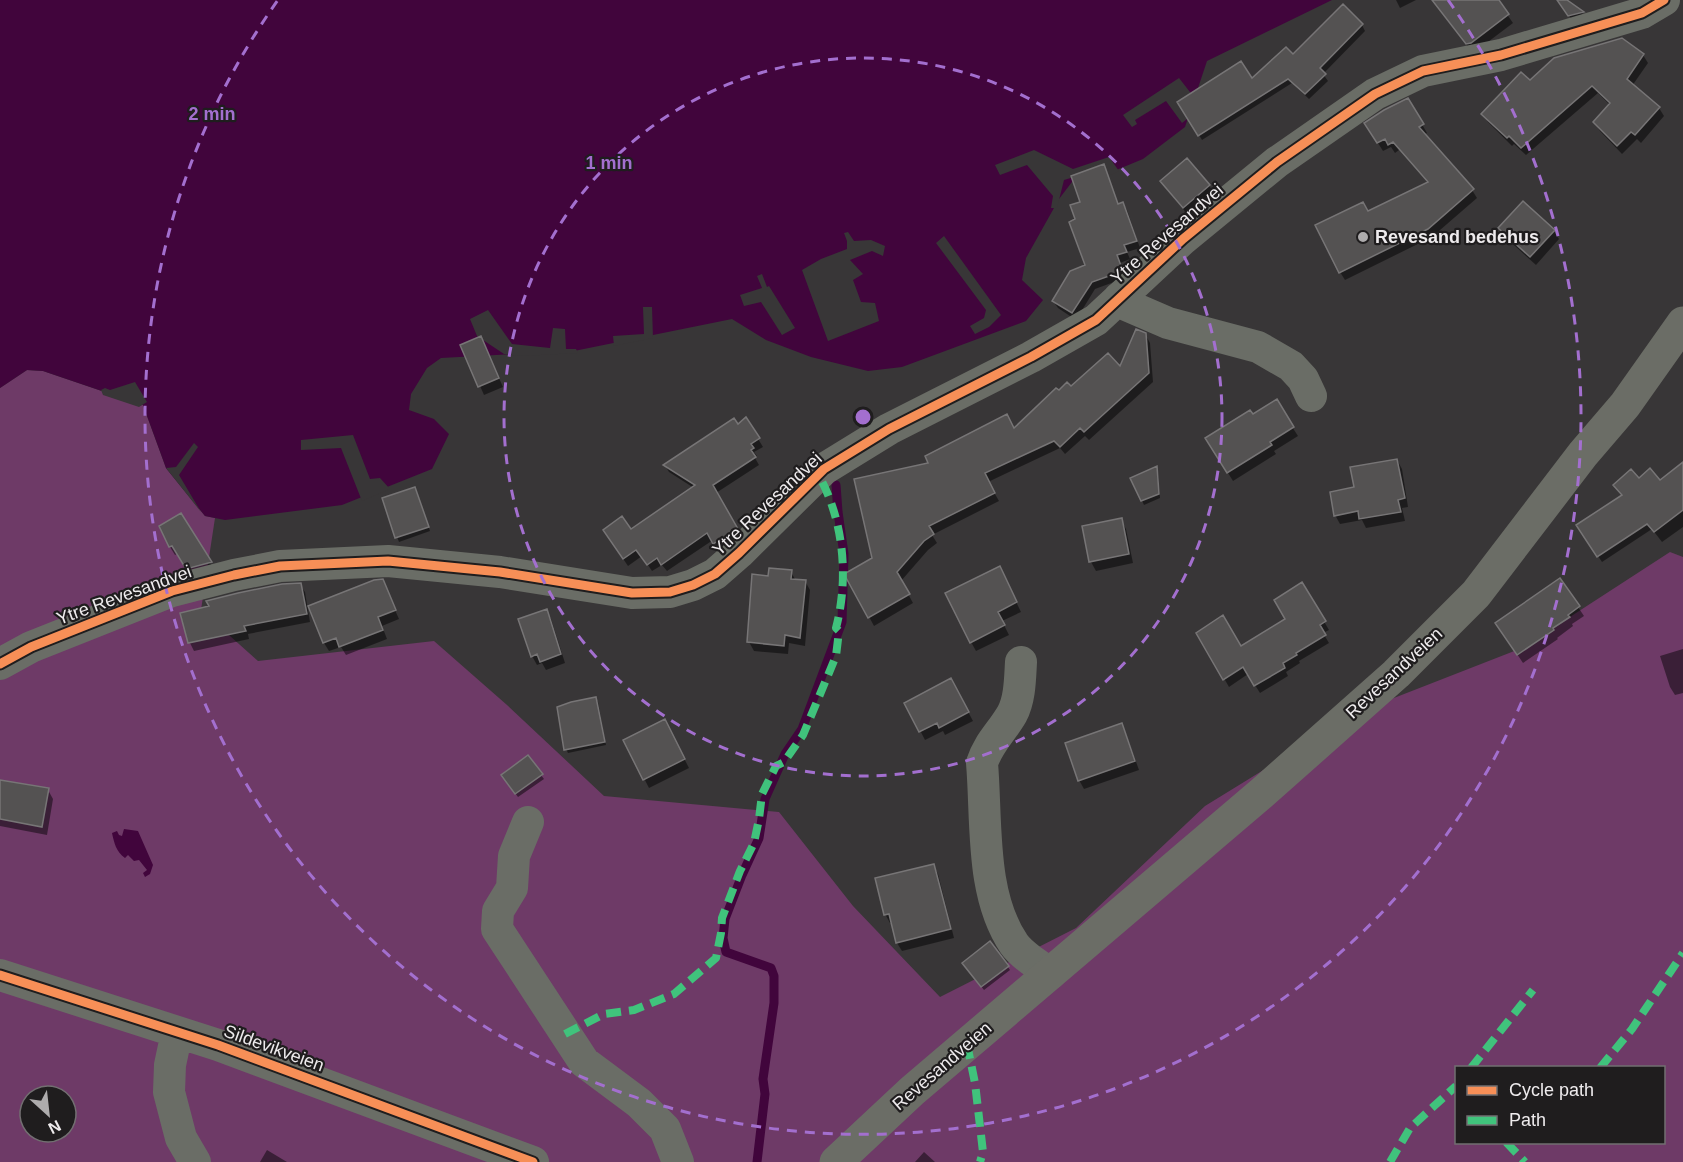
<svg xmlns="http://www.w3.org/2000/svg" width="1683" height="1162" font-family="Helvetica,sans-serif">
<style>
.green{fill:#6e3a67;fill-rule:evenodd}
.water{fill:#41053c}
.pier{fill:#383637}
.shadow{fill:#0007}
.lines{fill:none;stroke-linecap:round;stroke-linejoin:round}
.stream{stroke:#41053c;stroke-width:9}
.building{fill:#545252;stroke:#777576;stroke-width:1.5}
.minor{stroke:#6a6d66;stroke-width:32}
.major{stroke:#6b6d66;stroke-width:33}
.quiet{stroke:#40c37c;stroke-width:8;stroke-dasharray:15 8;stroke-linecap:butt}
.cycleway-casing{stroke:#1f1d1e;stroke-width:13}
.cycleway{stroke:#f78f57;stroke-width:9}
.ring{fill:none;stroke:#a36fcf;stroke-width:3;stroke-dasharray:10 8}
.poi-dot{fill:#aeacad;stroke:#1f1d1e;stroke-width:2}
.labels{text-anchor:middle;dominant-baseline:central;stroke-width:4.5;stroke-linejoin:round;paint-order:stroke}
.street-label{font-size:18px;fill:#eeebed;stroke:#1f1d1e}
.poi-label{font-size:18px;font-weight:bold;fill:#eeebed;stroke:#1f1d1e;text-anchor:start}
.centre{fill:#a36fcf;stroke:#1f1d1e;stroke-width:3}
.ring-label{font-size:18px;text-anchor:middle;font-weight:bold;fill:#a36fcf;stroke:#1f1d1e;stroke-width:4.5;stroke-linejoin:round;paint-order:stroke}
</style>
<rect width="100%" height="100%" fill="#383637"/>
<path class="green" d="M27 370 43 371 143 405 166 468 205 516 215 518 201 610 258 661 434 641 507 705 604 796 779 812 853 906 940 997 1076 928 1205 806 1358 712 1522 648 1670 552 1683 557V1162H0V388ZM1456 1068H1664V1142H1456ZM30 1096H66V1132H30Z"/>
<path class="water" d="M0 0H1332L1207 61 1185 127 1143 159 1109 173 1078 174 1059 199 1026 258 1022 280 1043 300 1026 321 902 367 868 371 811 357 766 340 732 319 574 351 441 358 427 368 411 394 409 410 434 419 449 434 432 469 342 505 225 520 205 516 166 468 143 405 43 371 27 370 0 388Z
M124 829 138 831 153 865 150 874 145 877 143 873 147 870 139 860 134 861 128 855 125 858C116 852 114 842 112 833L117 831 119 835 122 836Z"/>
<path class="pier" d="M1179 78 1197 101 1192 115 1182 123 1166 101 1135 120 1137 124 1132 127 1123 115Z
M1034 150 1073 169 1109 157 1119 171 1111 175 1101 169 1064 180 1057 208H1051L1053 196 1027 165 1000 175 995 165Z
M848 232 854 241 871 240 885 246 883 256 872 251 850 260 863 274 853 280 861 302 875 303 879 321 828 341 802 270 821 259 847 249V241L844 233Z
M944 236 1001 315 989 327 975 334 970 326 984 318 986 310 936 243Z
M762 274 767 287 769 286 795 328 782 335 761 302 744 306 740 295 762 288 757 276Z
M643 307H652L653 338 614 346 613 336 644 334Z
M488 310 512 344 550 348 553 328 565 329 566 349H576L578 353 521 356 504 354 477 336 470 319Z
M135 382 147 402 139 407 103 395 101 390 105 388 110 390Z
M353 435 370 479 380 478 390 489 362 501 341 448 301 450V440Z
M194 443 198 447 179 475 201 512 166 468 176 467Z"/>
<path class="shadow" d="M1396 0H1416L1400 8Z
M1470 0H1497L1513 23 1476 51 1472 52 1452 26Z
M1558 0H1564L1582 13 1587 21 1575 24Z
M1343 6 1362 25 1365 31 1323 74 1328 81 1309 99 1292 83 1202 140 1179 102 1252 81 1293 56Z
M1643 55 1648 63 1632 86 1659 108 1664 116 1641 143 1637 139 1622 154 1600 131 1595 123 1610 105 1598 93 1526 155 1514 144 1512 146 1488 122 1483 114 1530 82Z
M1408 100 1427 133 1424 135 1472 190 1477 198 1432 237 1345 280 1340 272 1367 213 1428 183 1399 150 1395 153 1391 147 1383 151 1366 124Z
M1103 166 1107 173 1118 205 1123 204 1127 210 1140 248 1127 252 1130 259 1120 263 1125 278 1095 289 1076 320 1058 308 1053 301 1087 266 1077 220 1082 203Z
M1162 181 1209 185 1214 194 1189 216 1167 190Z
M1500 228 1554 231 1559 239 1536 265 1505 237Z
M1145 334 1150 343 1153 382 1089 440 1085 436 1065 454 1060 448 988 482 999 501 932 535 937 543 928 550 901 581 913 603 874 626 846 574 874 558 930 464 1014 429 1059 392 1121 369Z
M481 338 503 387 484 395 462 345Z
M1276 402 1298 436 1274 451 1276 454 1233 481 1207 439 1253 417Z
M746 419 763 447 754 452 757 456 755 458 759 465 716 493 741 537 719 551 713 540 667 571 662 565 652 571 642 556 628 566 609 538 631 531 694 488 669 472 665 465Z
M1397 460 1402 469 1408 507 1402 508 1405 521 1366 528 1362 520 1340 524 1335 515 1356 488Z
M1156 468 1158 472 1160 498 1144 505 1132 479Z
M1638 480 1660 482 1683 480V527L1662 542 1652 529 1602 562 1582 532 1623 496 1615 485Z
M417 492 430 531 399 542 383 499Z
M181 515 215 571 193 577 179 553 175 555 170 547Z
M1121 520 1126 529 1133 563 1096 571 1091 562 1084 527Z
M791 572 796 581H805L810 590 805 646 789 643 788 654 754 651 749 642 770 578Z
M1004 577 1021 612 1002 621 1009 635 976 651 971 642Z
M1560 580 1584 616 1572 624 1573 626 1557 638 1558 639 1523 663 1497 624Z
M382 581 399 619 382 626 387 639 346 655 341 647 329 651 324 643 310 606Z
M1302 584 1329 630 1323 633 1329 643 1299 661 1300 663 1286 672 1288 676 1260 693 1248 674 1229 687 1198 633 1241 648 1287 619Z
M300 585 305 592 310 622 248 634 249 639 194 651 190 643 182 614Z
M546 611 551 619 565 663 546 670 542 663 537 665 532 656Z
M1683 649V693L1675 695 1670 687 1660 656Z
M951 680 973 721 945 735 943 731 925 740 906 703Z
M595 699 598 702 606 745 568 753 566 749Z
M1122 725 1126 734 1139 770 1084 789 1079 780Z
M669 729 689 768 649 788 625 741Z
M541 775 544 779 518 797 505 779Z
M0 781 48 790 53 799 47 835 0 826Z
M933 865 938 874 954 938 902 951 897 943 892 923H890L885 914Z
M966 967H1008L1010 970 984 990Z
M267 1150 287 1162H260Z
M924 1152 935 1162H915Z"/>
<g class="lines">
<path class="stream" d="M757 1162 765 1094 763 1079 774 1003V976L771 968 726 952 723 938 725 919 742 875 759 838 765 799 785 754 802 729 842 622 844 554 838 512 836 485"/>
</g>
<path class="building" d="M1432 0H1499L1509 14 1471 43 1466 44Z
M1557 0H1567L1584 12 1568 16Z
M1343 4 1363 24 1320 68 1326 74 1305 94 1288 79 1198 136 1177 102 1241 61 1252 78 1286 47 1293 54Z
M1622 38 1644 54 1627 79 1660 107 1635 135 1631 132 1617 146 1593 122 1610 103 1592 86 1521 148 1509 136 1507 138 1481 114 1521 72 1530 80 1554 58Z
M1408 98 1424 124 1419 127 1474 189 1428 229 1339 273 1315 225 1363 202 1368 211 1428 182 1393 142 1388 145 1385 139 1377 143 1364 123 1384 110Z
M1187 158 1210 185 1183 208 1160 181Z
M1104 164 1118 204 1123 202 1137 241 1124 245 1127 252 1117 255 1123 271 1092 282 1072 313 1052 301 1070 271 1085 265 1069 222 1075 219 1070 205 1080 202 1071 176Z
M1523 201 1555 230 1530 257 1498 228Z
M1136 329 1146 333 1149 373 1084 432 1080 428 1060 447 1054 441 985 473 995 493 929 526 934 534 924 541 897 572 910 594 868 618 844 574 872 558 854 479 928 463 925 456 1007 414 1014 428 1056 388 1059 390 1067 382 1071 386 1108 353 1120 366Z
M481 336 499 378 478 387 460 345Z
M1277 399 1294 427 1270 442 1272 445 1227 473 1205 438 1250 410 1253 414Z
M746 417 760 438 751 444 754 448 751 450 756 457 713 485 738 529 713 544 707 533 661 565 657 558 647 565 636 550 623 559 603 530 622 516 631 529 695 485 663 465 734 418 738 424Z
M1397 459 1405 498 1398 500 1401 512 1359 519 1358 511 1334 516 1330 492 1354 487 1350 467Z
M1683 462V510L1654 532 1647 524 1597 557 1576 525 1622 495 1613 485 1631 469 1639 478 1650 468 1660 480Z
M1157 466 1159 494 1141 501 1130 478Z
M415 487 429 527 395 538 382 498Z
M181 513 212 562 186 569 172 546 169 547 159 526Z
M1122 518 1129 554 1089 562 1082 526Z
M1000 566 1017 602 998 612 1005 625 970 643 945 593Z
M769 568 792 570 791 579 806 580 800 638 785 635 784 646 747 642 752 574 768 576Z
M1560 578 1580 606 1568 615 1570 617 1553 628 1554 630 1517 655 1495 623Z
M383 579 396 610 378 617 383 630 339 647 336 638 323 643 308 606 374 580Z
M1302 582 1326 621 1320 625 1326 635 1296 653 1297 655 1283 663 1285 668 1254 686 1243 667 1223 680 1196 633 1223 615 1241 646 1285 619 1274 600Z
M301 583 307 614 244 626 246 631 188 643 180 613 209 606 206 601 238 593 282 584Z
M547 609 561 654 540 662 537 654 531 657 518 619Z
M951 678 969 712 939 728 937 723 919 732 904 703Z
M596 697 605 742 564 750 557 707 571 702Z
M665 719 685 759 643 780 623 740Z
M1122 723 1135 761 1078 781 1065 743Z
M528 755 543 774 515 794 501 775Z
M0 780 49 788 42 827 0 819Z
M934 864 951 929 896 943 889 914 884 915 875 878Z
M990 941 1009 966 981 987 962 963Z"/>
<g class="lines">
<path class="minor" d="M1119 298 1124 304 1168 323 1258 347 1291 366 1303 379 1311 396
M1021 662C1020 679 1020 699 1012 714 1001 733 989 742 982 763 987 821 980 894 1014 944 1021 954 1040 967 1051 973
M0 664 31 647 172 591 234 575 280 566 388 561 500 572 632 593 670 592 693 585 715 574 739 553 824 469 889 429 1031 357 1096 320 1183 239 1277 162 1375 94 1423 71 1501 55 1642 13 1664 0
M528 822 514 856 512 888 498 911 497 929 584 1062 639 1103 665 1129 678 1162
M0 975 218 1045 533 1162
M177 1032 170 1065 169 1092 181 1138 195 1162"/>
<path class="major" d="M836 1162 912 1091 1263 792 1396 674 1476 594 1583 454 1625 405 1683 323"/>
<path class="quiet" d="M565 1034 604 1014 634 1010 674 994 716 958 721 933 722 918 740 871 754 843 759 819 762 794 776 766 784 762 803 735 836 656 839 631 836 628C849 578 844 520 818 474
M967 1044 975 1083 983 1152 980 1162
M1471 1068 1533 990
M1600 1068 1632 1029 1683 953
M1506 1142 1525 1162
M1390 1162 1410 1128 1456 1086"/>
<defs>
<path id="cycleway" d="M0 664 31 647 172 591 234 575 280 566 388 561 500 572 632 593 670 592 693 585 715 574 739 553 824 469 889 429 1031 357 1096 320 1183 239 1277 162 1375 94 1423 71 1501 55 1642 13 1664 0
M0 975 218 1045 533 1162"/>
</defs>
<use href="#cycleway" class="cycleway-casing"/>
<use href="#cycleway" class="cycleway"/>
</g>
<g class="ring">
<circle cx="863" cy="417" r="359"/>
<path d="M1448 0A718 718 0 1 1 278 0"/>
</g>
<circle class="poi-dot" cx="1363" cy="237" r="6"/>
<g class="labels">
<g class="street-label">
<text transform="translate(1167 234) rotate(-41)">Ytre Revesandvei</text>
<text transform="translate(767 504) rotate(-43)">Ytre Revesandvei</text>
<text transform="translate(124 595) rotate(-20)">Ytre Revesandvei</text>
<text transform="translate(1394 673) rotate(-43)">Revesandveien</text>
<text transform="translate(274 1048) rotate(20)">Sildevikveien</text>
<text transform="translate(942 1066) rotate(-41)">Revesandveien</text>
</g>
<g class="poi-label">
<text x="1375" y="237">Revesand bedehus</text>
</g>
</g>
<circle cx="863" cy="417" r="9" class="centre"/>
<g class="ring-label">
<text x="212" y="120">2 min</text>
<text x="609" y="169">1 min</text>
</g>
<rect x="1455" y="1066" width="210" height="78" fill="#1f1d1e" stroke="#726f71" stroke-width="1.5"/>
<rect x="1467" y="1086" width="30" height="9" fill="#f78f57" stroke="#726f71" stroke-width="1.5"/>
<text x="1509" y="1096" font-size="18" fill="#eeebed">Cycle path</text>
<rect x="1467" y="1116" width="30" height="9" fill="#40c37c" stroke="#726f71" stroke-width="1.5"/>
<text x="1509" y="1126" font-size="18" fill="#eeebed">Path</text>
<g transform="translate(48 1114) rotate(153)"><circle r="28" fill="#1f1d1e" stroke="#726f71" stroke-width="1.5"/>
<path d="M0-4.5L10 22L0 15L-10 22Z" fill="#aeacad"/>
<text y="-9" font-size="16" font-weight="bold" text-anchor="middle" fill="#eeebed">N</text>
</g>
</svg>
